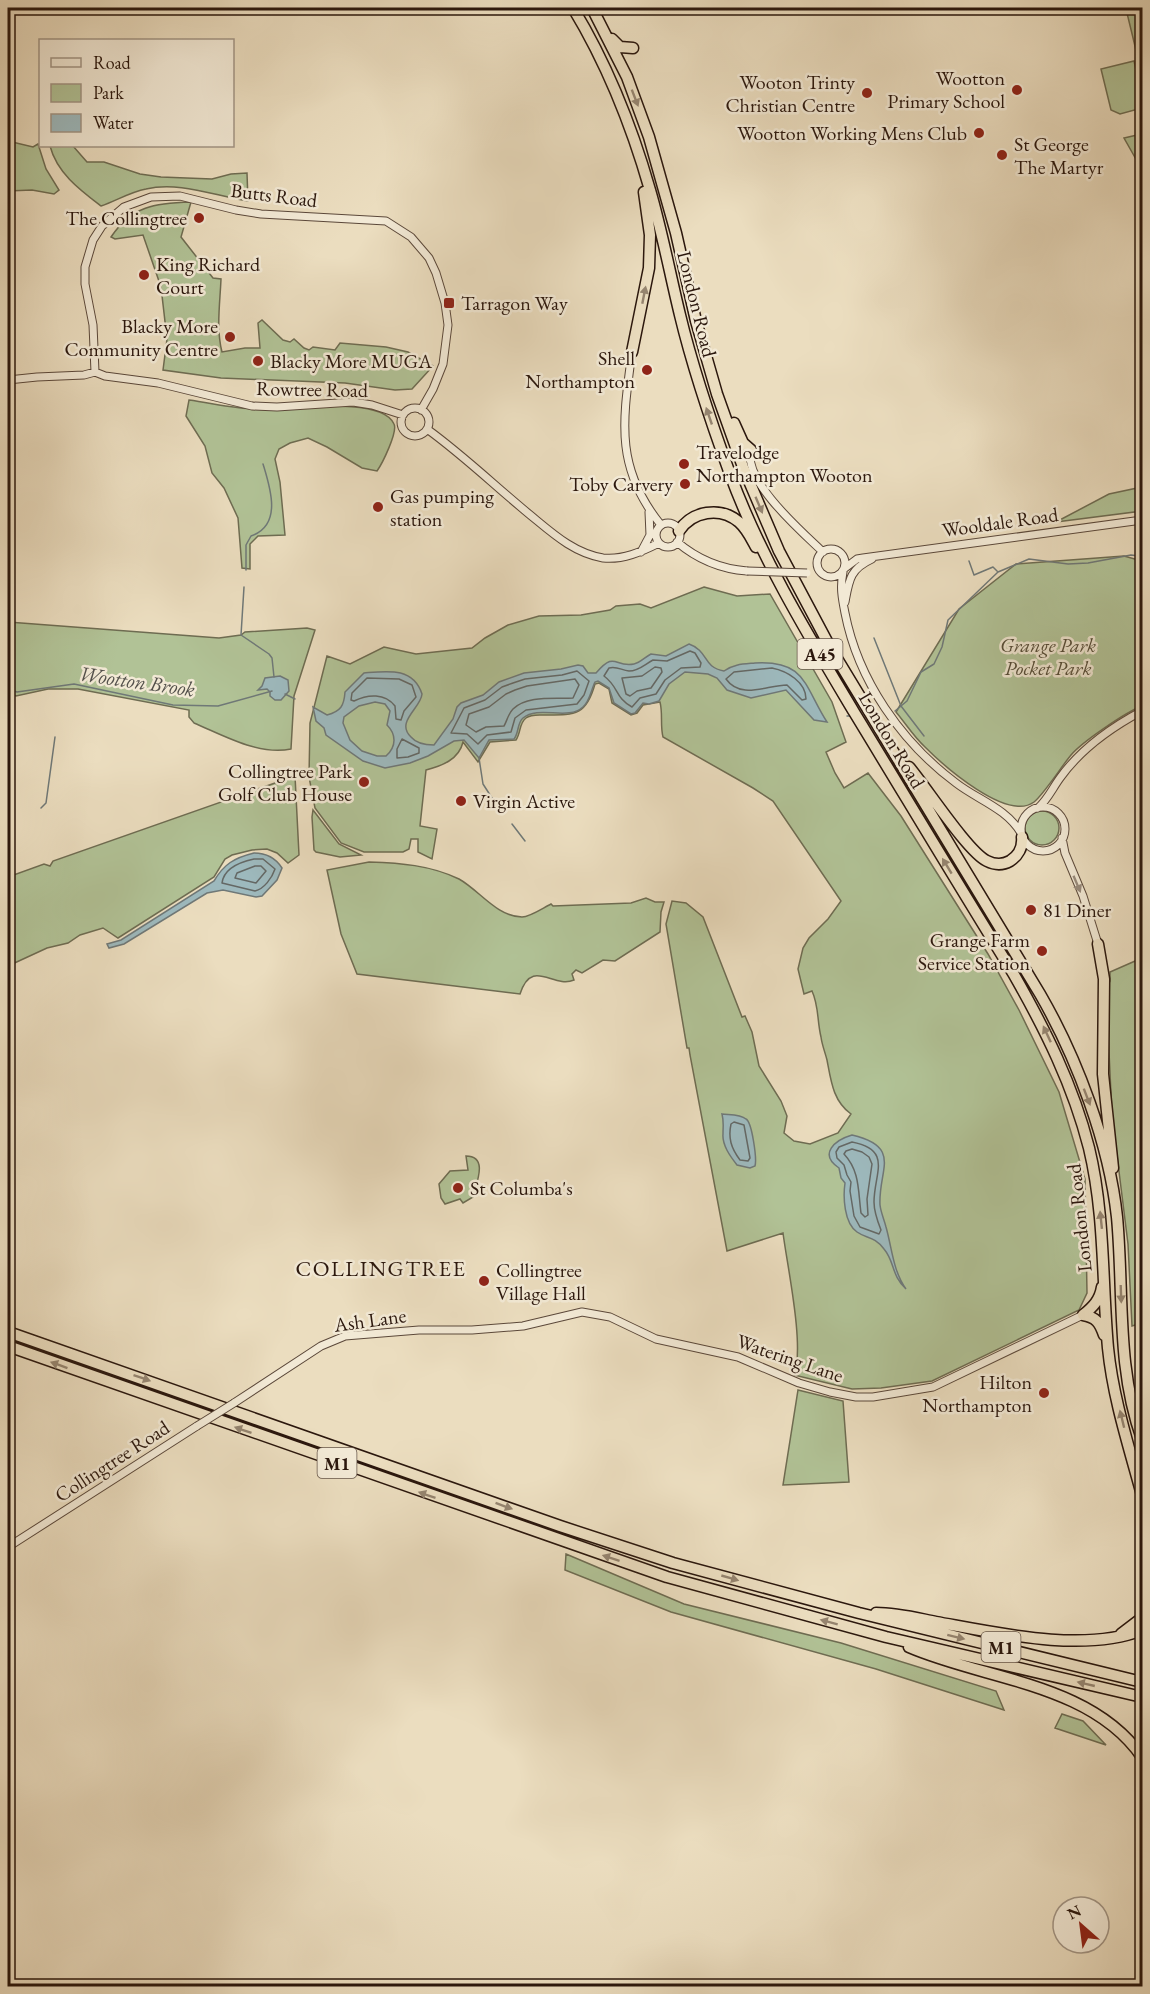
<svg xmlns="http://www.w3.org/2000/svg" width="1150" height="1994" font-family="'EB Garamond',serif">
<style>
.green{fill:#b1c296;stroke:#6e6c52;stroke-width:1.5}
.water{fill:#9db9bd;stroke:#6f7877;stroke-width:1.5;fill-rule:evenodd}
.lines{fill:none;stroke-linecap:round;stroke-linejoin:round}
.shore{stroke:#646865;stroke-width:1.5}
.stream{stroke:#6f7877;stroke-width:1.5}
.minor-casing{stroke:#5b483a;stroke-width:9}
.highway-casing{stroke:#2b170d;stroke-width:13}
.minor{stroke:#f2e9d5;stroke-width:7}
.highway{stroke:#ebddbf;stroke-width:10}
.minor-bridge-casing{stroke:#5b483a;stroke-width:9;stroke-linecap:butt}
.minor-bridge{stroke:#f2e9d5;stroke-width:7}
.oneway{fill:#95846f}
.oneway2{fill:#988a7b}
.poi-dot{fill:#8f2418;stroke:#f2e9d5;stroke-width:2}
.labels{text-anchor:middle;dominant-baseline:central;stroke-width:5;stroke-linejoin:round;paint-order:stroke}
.shield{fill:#f2e9d5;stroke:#675649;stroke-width:1.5}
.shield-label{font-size:18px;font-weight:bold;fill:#2b170d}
.poi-label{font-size:20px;fill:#2b170d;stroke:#f2e9d5;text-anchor:end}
.street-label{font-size:20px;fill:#2b170d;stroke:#f2e9d5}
.park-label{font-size:20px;font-style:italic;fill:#534a36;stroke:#f2e9d5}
.water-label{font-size:21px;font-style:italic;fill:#53504b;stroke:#f2e9d5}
.quarter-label{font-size:22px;letter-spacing:1.5px;fill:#2b170d;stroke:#f2e9d5}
</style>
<rect width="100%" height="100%" fill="#ebddbf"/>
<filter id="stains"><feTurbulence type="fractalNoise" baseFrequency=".00333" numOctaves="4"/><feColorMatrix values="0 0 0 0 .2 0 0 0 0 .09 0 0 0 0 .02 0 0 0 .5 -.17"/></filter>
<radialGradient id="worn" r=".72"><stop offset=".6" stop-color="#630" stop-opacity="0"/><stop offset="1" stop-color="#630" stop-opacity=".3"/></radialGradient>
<path class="green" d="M1127 8H1142V75L1126 9Z
M1134 61 1142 97V108L1120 114 1111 110 1101 69Z
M1142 131V178L1137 161 1124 138 1137 135Z
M8 141 33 147 38 144 46 169 59 190 54 194 32 190 8 191Z
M50 146H73L87 162H104L140 174 161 177 212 179 231 174 247 173 248 201C215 196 179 181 146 189 130 192 116 201 101 206 80 190 57 173 50 146Z
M191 202 181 237 213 278 221 279C220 303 216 329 222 352L245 348H260L258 323 262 320 283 340 290 342 294 339 304 348 309 350 313 347 335 350 340 343 386 347 408 352 433 366 412 389 395 390 345 383 221 378 163 370 167 339 161 287 143 235 115 239 111 237C132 206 155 203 191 202Z
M189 400C212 403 235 409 258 409 285 410 382 395 394 424 398 432 382 464 377 471L362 468 327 447 308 438 290 443 279 449 275 459 280 482 285 535 258 536 250 544V569L242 568 238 518 224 488 212 473 205 446 186 416Z
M1142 487V511L1056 522 1109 494Z
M1124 556 1142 561V706C1126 712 1082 742 1071 755 1061 767 1044 794 1034 802 1007 822 944 766 925 747 914 737 906 724 896 712L959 609 1016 564Z
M704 587 737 596 770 594 832 702 846 742 826 752 835 773 844 788 868 773 901 816 988 954 1019 1010 1059 1092 1085 1179 1087 1293 1079 1310 932 1381 881 1388 852 1389 794 1375C805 1347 787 1265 783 1233L727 1251 690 1055 689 1048H687L666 924 672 901 686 903 703 917 742 1017 745 1016 752 1032 759 1066 781 1101 787 1116 784 1133 794 1141 810 1144 838 1133 851 1114C833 1101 831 1081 827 1060 825 1052 822 1045 821 1037 817 1021 819 1006 812 991L804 994 798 969 803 948 809 938 828 919 841 901 773 801 753 788 663 737C660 725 663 714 660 702L643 705 637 713 631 715 612 703 609 689 599 683 595 684C586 716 575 715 545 715 538 715 531 714 526 718 519 723 521 733 516 740L490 742 478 762 463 742C459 760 441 766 426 770L420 826 437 829 432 859 418 852V839H411L409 849 403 852H364L341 843 315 808 309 777 310 723 327 656 350 664 384 647 416 654 472 648 485 638 508 625 539 616 581 615 610 610 616 606 640 604 651 608Z
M8 622 219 638 241 635 245 632 307 628 315 630 294 696 291 749C259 756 223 735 194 723L189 717V710L78 689H48L16 696 8 692Z
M295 776 299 855 288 863 277 853 267 849 252 850 232 855 225 859 214 877 118 938 103 928 80 935 68 943 47 948 8 966V877L44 864 50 866 53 861Z
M313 810 339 844 361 855 340 857 316 852 314 850 312 817Z
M1025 828a17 17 0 1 1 34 0a17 17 0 1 1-34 0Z
M369 862C400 863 430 865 459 879 479 890 497 917 522 917 530 917 543 908 551 904L553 906 631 903 646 898 655 902H664L661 912 660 932 615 961 603 960 582 973 576 970 572 974 574 980C553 989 532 957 520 994L357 974 341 934 327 870Z
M1142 958V1323L1132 1326 1128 1244 1112 1115 1106 989 1110 981V972Z
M466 1156C489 1156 476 1184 473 1197L463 1203 460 1199 445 1204 441 1198 439 1184 450 1171 468 1170Z
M798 1390 843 1401 849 1482 783 1485Z
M566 1554 684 1604 841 1643 996 1691 1004 1710 876 1669 671 1612 565 1570Z
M1062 1714 1083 1721 1106 1745 1055 1728Z"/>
<path class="water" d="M689 644C709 651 702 667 724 671 733 664 744 664 755 663 806 660 804 686 827 722L814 720 786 690 751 698 727 690 717 678 708 674 685 672 669 684 659 701 649 704 643 703 635 713 631 714 614 703 609 688 598 681 595 682C591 690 590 701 583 707 568 721 539 705 523 718 517 723 519 733 514 739L489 740 479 758 464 740 454 741 428 756 410 763 385 768 363 761 326 735 324 728 316 721 313 707 327 715C341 711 344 706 345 692L364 673C388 671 413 667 422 694 421 708 395 722 411 737 416 743 426 745 434 745L453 719 457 707 461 703 483 695 499 682 524 673 561 669 578 665 583 666 588 673H596C616 650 614 668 634 664 640 663 645 657 651 654L666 656ZM375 702 385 704 390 711 387 725C396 734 397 746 386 756H377L362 751 350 740 343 723 344 717 359 706Z
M280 676 288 680 289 691 281 700H275L270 696V692L267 689 258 690 262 686 265 678Z
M254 853C266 853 275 857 282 868L277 880 262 896 256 897 223 890 207 893 124 944 109 948 107 944 121 940 214 881C224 864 234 858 254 853Z
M722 1114C729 1115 740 1114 746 1119 752 1122 757 1159 755 1166L750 1168 737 1165C730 1156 722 1145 723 1134 723 1125 724 1122 722 1114Z
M852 1135C903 1147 878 1170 880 1205 881 1213 884 1219 886 1227 892 1248 893 1271 906 1289 891 1275 895 1262 884 1249 874 1236 867 1239 857 1232 844 1223 843 1197 845 1183L841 1178 839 1168C818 1154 835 1140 852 1135Z"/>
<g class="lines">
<path class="shore" d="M690 651 695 653 701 663 700 667 681 668 665 680 656 694 640 698 632 707C615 698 619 687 604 676L609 668C617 666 621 670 629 671 639 671 645 664 653 660L667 661Z
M655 667 661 668 662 672 651 688 637 691 630 696 626 694 622 678 642 676Z
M772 668C787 671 806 682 806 699L802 700 787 685C767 685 741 700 726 679L734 672Z
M577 671 589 681 584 695 577 704 526 710 515 718 511 732 487 735 478 744 467 734 451 733 464 708 485 700 502 687 513 683 525 679 562 675Z
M367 678 399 679 412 685 416 697 404 711 401 720 396 719 395 706C385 693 368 694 354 701L351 700 352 693Z
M575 679 579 685 573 698C554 699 527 695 513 709 508 714 507 721 504 726L486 727 476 732 466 725 469 714 489 707 506 694 515 690 527 686Z
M402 739 419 748V753L408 757 397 758V749Z
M254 859H263L275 869C272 878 264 889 255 891L222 883C224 868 240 862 254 859Z
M255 866H261L266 871 256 883 235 878 237 873Z
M734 1122 744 1125 750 1158 748 1161 740 1160C731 1148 728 1138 731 1124Z
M852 1142C893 1150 874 1173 874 1202 874 1212 877 1220 881 1230L879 1234 860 1227 854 1216 850 1191 851 1182 847 1175 844 1165 837 1158 836 1152 839 1147Z
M852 1149 862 1152 869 1157 872 1164 867 1199 868 1215 865 1217 861 1213C858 1191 860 1171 844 1154L846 1151Z"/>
<path class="stream" d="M969 561 974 575 993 567 997 571
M246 570V545L251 536C283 525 270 487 263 464
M244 587 241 635 269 654 272 658 274 677
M874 638 901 706 924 736
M8 689 17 692 74 684 173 705 218 706 272 691
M285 694 295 699
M895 711 907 701 921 672 934 664 942 647 948 620 998 572 1029 559 1068 564 1088 563 1131 555 1139 556 1142 559
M847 716H850
M479 758 483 784 492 798
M41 808 46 803 55 737
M512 824 525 841"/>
<defs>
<path id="minor" d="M632 352C623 420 614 467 661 525
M95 372 93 325 85 284V267L93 240 102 226 124 207 151 197 180 196 236 210 261 214 386 221 411 237 429 258 436 273 445 303 448 325 443 364 433 389 421 410
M8 380 37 377 84 375 95 372 105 376 158 383 252 406 277 407 353 402 372 405 403 415
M401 422a14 14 0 1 1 28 0a14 14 0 1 1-28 0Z
M427 429C463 455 495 486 529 514 551 532 573 553 603 558 623 560 641 552 659 543
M751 450C742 480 802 532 823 552
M656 535a12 12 0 1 1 24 0a12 12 0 1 1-24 0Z
M677 542C697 559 721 569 747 571
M817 563a14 14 0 1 1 28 0a14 14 0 1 1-28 0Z
M641 552 650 535 649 512
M845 568 857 559 863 558 1142 520
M843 572C840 587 842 598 845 613 858 680 901 742 956 783 978 800 1006 808 1021 833
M845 602C849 580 850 569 872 559
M1021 829a22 22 0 1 1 44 0a22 22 0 1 1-44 0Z
M1038 808C1048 799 1052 789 1060 778 1080 750 1112 727 1142 711
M1062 838 1065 853 1083 896 1098 944
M234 1403 321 1346 345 1336 419 1330H472L523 1326 582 1312 610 1317 656 1339 738 1357 799 1383 830 1392 856 1397H873L933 1387 1083 1315
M8 1547 197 1426"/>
<path id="highway" d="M573 8C607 64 632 127 650 190 662 231 670 274 680 315 693 369 711 422 730 474 761 558 808 635 854 712 907 799 959 886 1013 973 1045 1029 1073 1085 1089 1148 1105 1214 1102 1282 1108 1348 1113 1398 1129 1447 1142 1495
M592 8 627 77 649 137 676 233 696 321 717 394 743 467 779 551 830 647 1040 994C1077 1058 1109 1143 1117 1217 1124 1292 1116 1367 1142 1439
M612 39 620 47 633 48
M632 352 649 268 650 235 644 192
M734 423 743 443 751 450
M679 531C692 511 720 506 739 522 747 529 751 538 756 547
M909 767C926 787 968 852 987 861 995 865 1003 865 1010 861 1018 856 1023 847 1022 837
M1098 944 1104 979 1103 1074 1113 1168
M1083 1315C1096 1317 1100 1323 1104 1335
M1083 1315C1093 1307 1100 1300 1102 1287
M8 1332 560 1526 673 1563 859 1613 1142 1682
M8 1346 667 1577 886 1637 1142 1697
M876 1613C897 1613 916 1618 936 1622 997 1633 1084 1653 1142 1630
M1121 1634 1142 1618
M909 1647C985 1680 1091 1683 1142 1757"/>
</defs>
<use href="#minor" class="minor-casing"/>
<use href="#highway" class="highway-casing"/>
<use href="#minor" class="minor"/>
<use href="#highway" class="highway"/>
<defs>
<path id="minor-bridge" d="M747 571 807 573
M197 1426 234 1403"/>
</defs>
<use href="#minor-bridge" class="minor-bridge-casing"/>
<use href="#minor-bridge" class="minor-bridge"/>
</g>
<defs><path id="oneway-solid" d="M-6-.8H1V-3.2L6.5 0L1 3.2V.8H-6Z" transform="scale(1.5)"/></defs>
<g class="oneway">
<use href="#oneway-solid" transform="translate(635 98) rotate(69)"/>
<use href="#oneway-solid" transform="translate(644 295) rotate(-79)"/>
<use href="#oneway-solid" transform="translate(709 416) rotate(-109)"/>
<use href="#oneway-solid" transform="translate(759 505) rotate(67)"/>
<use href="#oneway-solid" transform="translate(947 866) rotate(-121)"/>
<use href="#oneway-solid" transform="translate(1047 1034) rotate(-115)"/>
<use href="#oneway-solid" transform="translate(1087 1097) rotate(69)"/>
<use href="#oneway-solid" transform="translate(1101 1220) rotate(-96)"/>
<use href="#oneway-solid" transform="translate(1121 1294) rotate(88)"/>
<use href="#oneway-solid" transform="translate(59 1365) rotate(-160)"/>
<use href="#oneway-solid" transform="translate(142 1378) rotate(19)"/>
<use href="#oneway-solid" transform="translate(1122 1419) rotate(-104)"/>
<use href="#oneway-solid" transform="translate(243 1430) rotate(-161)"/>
<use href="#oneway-solid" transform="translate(427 1495) rotate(-161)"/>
<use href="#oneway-solid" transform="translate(504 1506) rotate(20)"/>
<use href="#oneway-solid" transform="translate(611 1558) rotate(-162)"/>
<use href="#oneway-solid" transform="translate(730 1578) rotate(16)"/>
<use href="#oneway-solid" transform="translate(829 1622) rotate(-165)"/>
<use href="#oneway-solid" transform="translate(956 1637) rotate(14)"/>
<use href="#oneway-solid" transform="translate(1086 1684) rotate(-167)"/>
</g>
<use class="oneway2" href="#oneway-solid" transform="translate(1077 884) rotate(67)"/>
<g class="poi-dot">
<circle cx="1017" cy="90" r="6"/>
<circle cx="867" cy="93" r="6"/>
<circle cx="979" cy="133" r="6"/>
<circle cx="1002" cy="155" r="6"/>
<circle cx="199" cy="218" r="6"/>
<circle cx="144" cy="275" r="6"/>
<rect x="443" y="297" width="12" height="12" rx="3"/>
<circle cx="230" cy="337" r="6"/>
<circle cx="258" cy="361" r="6"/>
<circle cx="647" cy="370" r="6"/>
<circle cx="684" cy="464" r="6"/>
<circle cx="685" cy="484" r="6"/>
<circle cx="378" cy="507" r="6"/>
<circle cx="364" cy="782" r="6"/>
<circle cx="461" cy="801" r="6"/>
<circle cx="1031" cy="910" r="6"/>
<circle cx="1042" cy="951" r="6"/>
<circle cx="458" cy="1188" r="6"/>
<circle cx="484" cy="1281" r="6"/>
<circle cx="1044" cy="1393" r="6"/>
</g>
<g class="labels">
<g class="shield">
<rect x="797.5" y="639" width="45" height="30" rx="4.5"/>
<rect x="317.5" y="1448" width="39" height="30" rx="4.5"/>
<rect x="981.5" y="1632" width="39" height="30" rx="4.5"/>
</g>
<g class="shield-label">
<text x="820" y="654">A45</text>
<text x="337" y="1463">M1</text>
<text x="1001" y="1647">M1</text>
</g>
<g class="poi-label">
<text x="1005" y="78">Wootton<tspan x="1005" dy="23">Primary School</tspan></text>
<text x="855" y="82">Wooton Trinty<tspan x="855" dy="23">Christian Centre</tspan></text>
<text x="967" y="133">Wootton Working Mens Club</text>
<text x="1014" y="144" text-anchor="start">St George<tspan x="1014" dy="23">The Martyr</tspan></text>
<text x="187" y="218">The Collingtree</text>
<text x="156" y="264" text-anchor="start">King Richard<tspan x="156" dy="23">Court</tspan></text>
<text x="461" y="303" text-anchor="start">Tarragon Way</text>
<text x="218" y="326">Blacky More<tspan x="218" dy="23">Community Centre</tspan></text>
<text x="635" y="358">Shell<tspan x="635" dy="23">Northampton</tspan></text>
<text x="270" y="361" text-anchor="start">Blacky More MUGA</text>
<text x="696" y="452" text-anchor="start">Travelodge<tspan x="696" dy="23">Northampton Wooton</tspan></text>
<text x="673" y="484">Toby Carvery</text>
<text x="390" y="496" text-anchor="start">Gas pumping<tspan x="390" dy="23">station</tspan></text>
<text x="352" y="771">Collingtree Park<tspan x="352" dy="23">Golf Club House</tspan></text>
<text x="473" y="801" text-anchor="start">Virgin Active</text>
<text x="1043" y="910" text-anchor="start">81 Diner</text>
<text x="1030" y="940">Grange Farm<tspan x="1030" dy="23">Service Station</tspan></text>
<text x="470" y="1188" text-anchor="start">St Columba's</text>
<text x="496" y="1270" text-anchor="start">Collingtree<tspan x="496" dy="23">Village Hall</tspan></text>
<text x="1032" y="1382">Hilton<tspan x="1032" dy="23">Northampton</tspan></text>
</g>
<g class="street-label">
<text transform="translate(274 195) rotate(7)">Butts Road</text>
<text transform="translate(697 304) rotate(76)">London Road</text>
<text transform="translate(312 389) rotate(1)">Rowtree Road</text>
<text transform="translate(1000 522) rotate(-8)">Wooldale Road</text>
<text transform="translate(892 740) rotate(59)">London Road</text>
<text transform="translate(1079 1218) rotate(-96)">London Road</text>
<text transform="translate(370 1320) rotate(-8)">Ash Lane</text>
<text transform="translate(790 1358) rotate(19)">Watering Lane</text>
<text transform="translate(112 1461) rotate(-33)">Collingtree Road</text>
</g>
<g class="park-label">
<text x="1048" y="645">Grange Park<tspan x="1048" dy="23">Pocket Park</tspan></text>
</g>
<g class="water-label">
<text transform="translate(137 681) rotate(8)">Wootton Brook</text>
</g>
<g class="quarter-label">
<text x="381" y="1268">COLLINGTREE</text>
</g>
</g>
<rect width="1150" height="1994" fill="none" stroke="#ebddbf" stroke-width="30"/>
<rect x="9" y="9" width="1132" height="1976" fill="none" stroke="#2b170d" stroke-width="3"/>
<rect x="15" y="15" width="1120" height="1964" fill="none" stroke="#2b170d" stroke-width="1.5"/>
<rect x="39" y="39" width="195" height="108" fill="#f2e9d5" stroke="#a29585" stroke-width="1.5"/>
<rect x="51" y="58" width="30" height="9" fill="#f2e9d5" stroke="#a29585" stroke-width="1.5"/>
<text x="93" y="69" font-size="18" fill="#2b170d">Road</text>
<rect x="51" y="84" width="30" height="18" fill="#b1c296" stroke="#a29585" stroke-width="1.5"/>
<text x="93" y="99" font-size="18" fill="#2b170d">Park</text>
<rect x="51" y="114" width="30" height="18" fill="#9db9bd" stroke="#a29585" stroke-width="1.5"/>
<text x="93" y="129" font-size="18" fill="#2b170d">Water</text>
<g transform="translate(1081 1925) rotate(332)"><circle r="28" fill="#f2e9d5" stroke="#a29585" stroke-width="1.5"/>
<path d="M0-4.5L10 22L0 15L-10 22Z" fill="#8f2418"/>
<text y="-9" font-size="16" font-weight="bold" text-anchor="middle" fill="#2b170d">N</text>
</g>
<rect width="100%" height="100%" filter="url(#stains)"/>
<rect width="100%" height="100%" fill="url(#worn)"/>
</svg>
